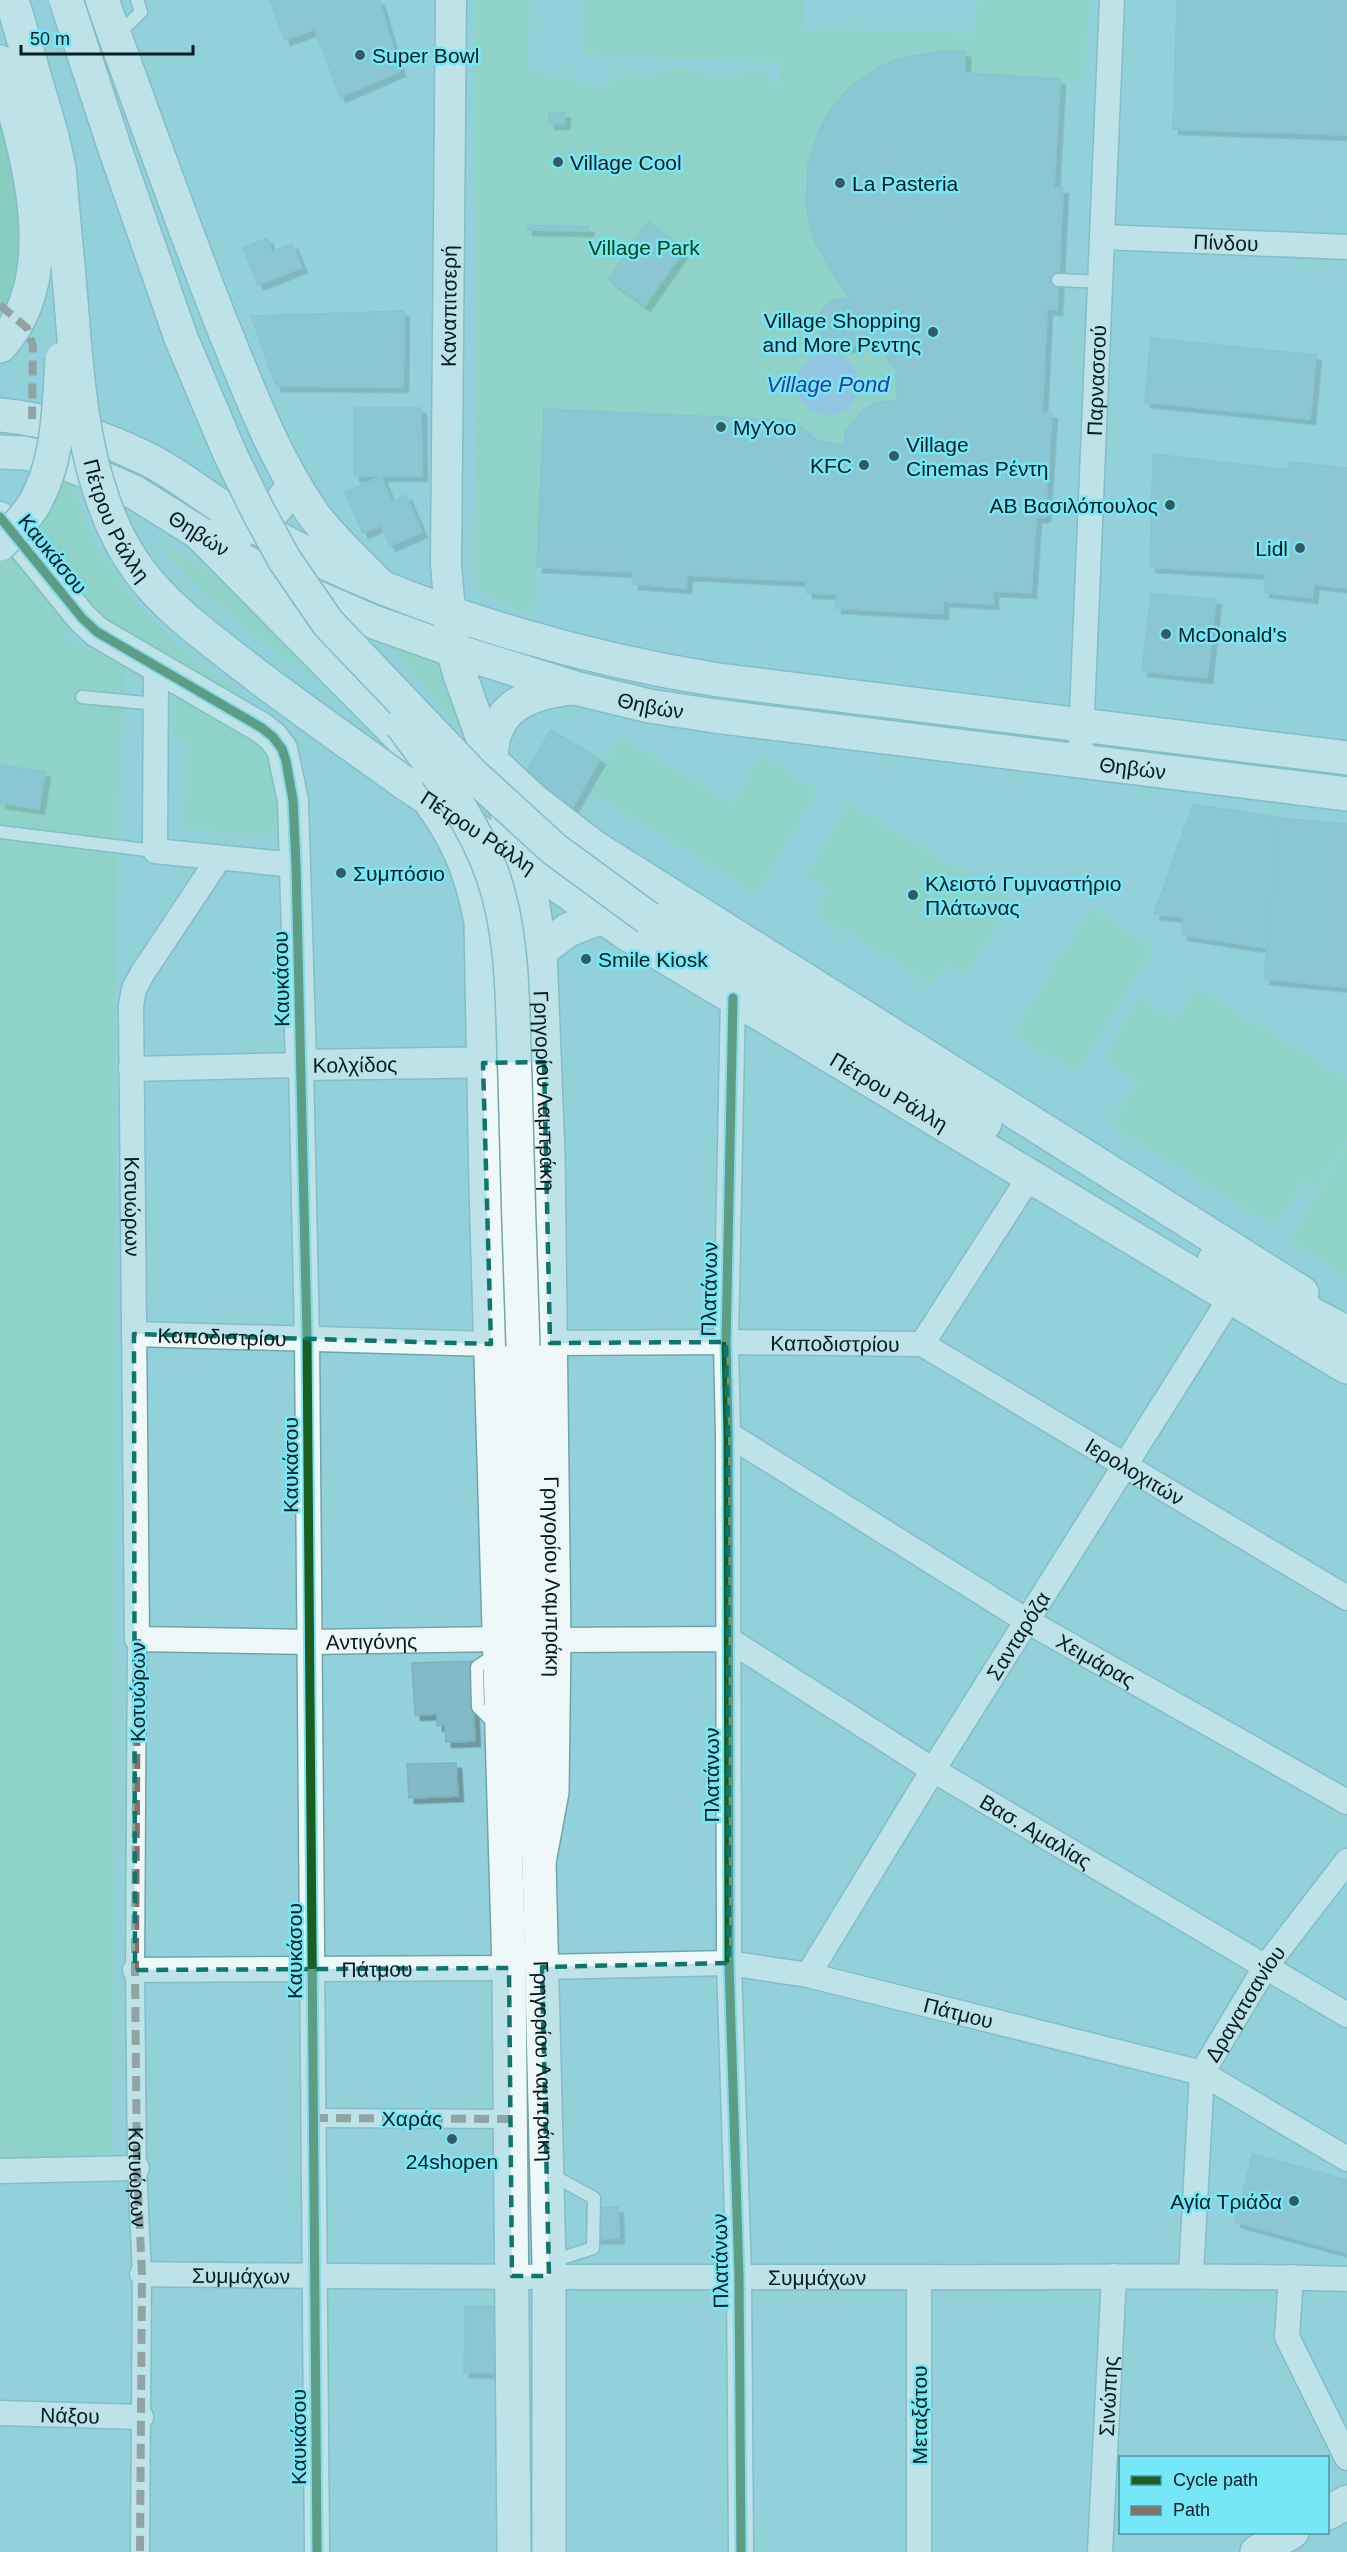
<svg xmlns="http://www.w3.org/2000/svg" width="1347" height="2552" font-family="Helvetica,sans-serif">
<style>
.green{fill:#8ad6b1}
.forest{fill:#79c7a1}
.water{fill:#90b5eb}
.building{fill:#82bac8;stroke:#82b0bb;stroke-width:1.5;filter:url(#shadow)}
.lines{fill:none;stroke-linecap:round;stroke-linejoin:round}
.service-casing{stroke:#70a4ab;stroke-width:15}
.pedestrian-casing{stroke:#70a4ab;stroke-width:21}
.minor-casing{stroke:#70a4ab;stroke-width:27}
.tertiary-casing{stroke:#70a4ab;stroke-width:33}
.secondary-casing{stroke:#70a4ab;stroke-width:36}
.primary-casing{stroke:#70a4ab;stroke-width:36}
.service{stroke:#eff8f9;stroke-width:12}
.pedestrian{stroke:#eff8f9;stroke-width:18}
.minor{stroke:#eff8f9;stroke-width:24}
.tertiary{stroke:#eff8f9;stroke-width:30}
.secondary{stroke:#eff8f9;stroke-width:33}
.primary{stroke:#eff8f9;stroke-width:33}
.primary-bridge-casing{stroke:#70a4ab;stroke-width:36;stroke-linecap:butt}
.primary-bridge{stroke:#eff8f9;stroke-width:33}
.quiet{stroke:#8d6e63;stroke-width:8;stroke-dasharray:15 8;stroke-linecap:butt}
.cycleway-casing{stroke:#76e7f7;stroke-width:13}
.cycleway{stroke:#1b5e20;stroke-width:9}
.marked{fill:none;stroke:#0f766e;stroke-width:4.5;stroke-dasharray:12 8;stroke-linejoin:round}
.poi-dot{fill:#355b60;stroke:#76e7f7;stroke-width:2}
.labels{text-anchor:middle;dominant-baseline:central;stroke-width:5;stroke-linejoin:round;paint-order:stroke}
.poi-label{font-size:21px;fill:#031c1f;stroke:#76e7f7;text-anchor:start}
.street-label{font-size:21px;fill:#031c1f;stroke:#76e7f7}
.park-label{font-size:21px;fill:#004415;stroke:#76e7f7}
.water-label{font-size:22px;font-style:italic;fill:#243da3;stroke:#76e7f7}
</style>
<defs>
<filter id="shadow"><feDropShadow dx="5.5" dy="5.5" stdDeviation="0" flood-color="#0004"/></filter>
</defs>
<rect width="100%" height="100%" fill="#93d1da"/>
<path class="green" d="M474 0H529L528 70 568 78 599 87 629 72 644 75 680 66 719 76 755 71 768 73 778 87 781 63 582 55 583 0H804V29L975 33 977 0H1089L1085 82 965 73 964 52C949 51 934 51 919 53 843 66 789 149 809 223 817 251 834 276 850 300 795 293 819 379 865 337 894 355 896 369 897 400 868 404 848 413 844 446L817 440 794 422 789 420 544 409 535 618 473 588 475 498Z
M59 477H71L81 510 98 547 134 601 181 648 304 743 301 747 236 700 112 632 25 536Z
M157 538 239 591 319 674 320 679 317 681C261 638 195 599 157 538Z
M13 550 72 622 64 638 125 666 117 847 112 2166 0 2162V562Z
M388 644 445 659 467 737Z
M173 692 261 745 274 766 278 831 267 835 183 829 187 740H172Z
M621 737 732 804 761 756 818 791 756 893 588 791Z
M848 803 1011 900 967 975 946 962 933 984 814 913 827 890 805 877Z
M1090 908 1154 948 1076 1073 1013 1034Z
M1196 987 1347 1079V1140L1318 1188 1304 1180 1275 1227 1111 1126 1138 1082 1102 1060 1139 998 1176 1020Z
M1347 1144V1277L1289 1240Z"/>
<path class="forest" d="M0 108 13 158 24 267 0 330Z"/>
<path class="water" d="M797 384a31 31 0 1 1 62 0a31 31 0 1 1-62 0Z"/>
<path class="building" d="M270 0H379L400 71 340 97 315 29 285 40Z
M1177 0H1347V135L1173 129Z
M941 51 965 52V73L1060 79 1054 188H1063L1057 310 1047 309 1042 412 1052 413 1045 517H1036L1031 593 993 591V604L943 601V614L836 608V594L807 593 806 581 687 575 686 588 633 584 632 572 537 567 544 409 789 420 794 422 817 440 844 446 845 433 862 410 876 403 897 400 896 370 880 346 865 337 852 347H834L824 341 818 329V316L824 307 837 299 850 300 817 246 809 222 806 203 808 164 818 132 829 113 843 94 857 82 884 65 901 58Z
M549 112 565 113 564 124H549Z
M648 222 685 248 645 306 608 279Z
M527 225 589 227 588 231 527 230Z
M267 238 272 252 292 244 302 267 258 285 243 248Z
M404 311 403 387 276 386 251 316Z
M1151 338 1316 355 1310 419 1145 402Z
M354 408H421L422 476H354Z
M1153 454 1288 470 1289 462 1347 468V588L1314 584 1312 598 1264 592 1266 574 1150 567Z
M381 477 392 502 406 495 422 532 390 546 381 525 363 533 345 492Z
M1151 594 1216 599 1207 678 1142 671Z
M551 730 600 759 572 808 522 779Z
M0 765 45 772 39 809 0 803Z
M1193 804 1279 818 1267 948 1182 935 1184 917 1154 914Z
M1279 818 1347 824V987L1264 979Z
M476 1661 473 1702 475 1741 446 1742 445 1725 437 1726V1714L415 1715 412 1663Z
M456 1763 458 1796 409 1798 407 1764Z
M1253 2154 1347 2180V2253L1235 2222Z
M618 2207 619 2238 587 2239 586 2208Z
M465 2306 506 2307 505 2373 464 2372Z"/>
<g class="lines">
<defs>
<path id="service" d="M118 34 141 12 137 0
M1058 280 1102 282
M82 697 156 704
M0 832 155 851
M496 1654 477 1667 478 1707 496 1725
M550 2174 594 2198 593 2248 550 2262"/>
<g id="pedestrian">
<path id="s1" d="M137 1639 135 1970 137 2168 142 2274 140 2552"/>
<path d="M313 2118 510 2119"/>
</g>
<g id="minor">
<path id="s2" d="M1104 237 1347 247"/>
<path d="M156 666 155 851 296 865"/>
<path id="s3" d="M1080 761 1112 0"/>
<path id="s4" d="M219 858 142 974 134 989 131 1005 137 1639 310 1642 499 1639"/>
<path d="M733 998 726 1342 728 1434 729 1963 739 2276 741 2552"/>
<path d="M131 1069 301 1065 307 1337 317 2552"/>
<path id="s5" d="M134 1334 491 1344"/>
<path id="s6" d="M550 1343 726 1342 922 1344"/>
<path id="s7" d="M922 1344 1347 1598"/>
<path d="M922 1344 1030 1176"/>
<path id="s8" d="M728 1434 1027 1621 1347 1802"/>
<path id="s9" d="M554 1640 728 1639 933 1770 1347 2015"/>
<path id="s10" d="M542 1967 729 1963 808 1975 1202 2073 1347 2159"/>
<path id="s11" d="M135 1970 509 1968"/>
<path id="s12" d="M808 1975 933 1770 1231 1297"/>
<path d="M0 2171 137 2168"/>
<path id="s13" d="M142 2274C400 2278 659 2277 917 2277 1061 2278 1204 2274 1347 2279"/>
<path id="s14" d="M1191 2275 1202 2073 1266 1966 1347 1861"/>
<path d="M919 2277V2552"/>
<path d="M1291 2277 1287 2337 1347 2458"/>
<path id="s15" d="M0 2413 141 2417"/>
<path id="s16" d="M1100 2552 1114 2276"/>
</g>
<g id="tertiary">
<path id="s17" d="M0 517 82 618 97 632 262 728 273 737 282 749 293 800 301 1065 507 1062"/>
<path id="s18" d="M450 612 446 564 451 0"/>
</g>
<g id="secondary">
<path d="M0 415C52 420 100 436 147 459 174 472 198 492 224 508 257 528 293 547 328 564 448 619 589 660 719 680L1347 758"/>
<path id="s19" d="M0 452 24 453 56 460 88 472 134 492 247 563 313 596 371 621 453 650 575 688 649 706 715 716 1347 794"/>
<path id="s20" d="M450 612 453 650 460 675 491 761 530 887 540 951 548 1155 554 1640 552 1792 539 1862 549 2263V2552"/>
<path d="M491 761 533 800 594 847 1302 1293"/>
<path d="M491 761C491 708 525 693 572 688"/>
<path d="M427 797C458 839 471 870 481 922L486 1187 509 1968 514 2552"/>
<path d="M1328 2513 1347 2502"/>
<path d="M1257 2552 1292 2532"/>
</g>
<g id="primary">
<path d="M12 0 52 136 59 168 68 267"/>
<path d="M102 0C140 106 178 212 219 317 246 383 272 455 313 514 333 541 358 563 381 587"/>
<path d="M0 62C25 145 67 273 0 346"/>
<path d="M203 537 418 755"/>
<path d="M203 537C246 536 271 521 294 484"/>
<path id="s21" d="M406 784 522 860 626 933 1347 1367"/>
<path d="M648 918 985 1123"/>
<path d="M540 951 568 930 602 917"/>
<path d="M1214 1261 1347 1333"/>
<path d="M523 1346 530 1700 539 1862"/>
</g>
</defs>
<use href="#service" class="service-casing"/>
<use href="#pedestrian" class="pedestrian-casing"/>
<use href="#minor" class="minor-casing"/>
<use href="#tertiary" class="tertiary-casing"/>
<use href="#secondary" class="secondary-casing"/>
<use href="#primary" class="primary-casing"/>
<use href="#service" class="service"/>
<use href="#pedestrian" class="pedestrian"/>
<use href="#minor" class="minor"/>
<use href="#tertiary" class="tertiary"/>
<use href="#secondary" class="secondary"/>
<use href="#primary" class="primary"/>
<defs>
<g id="primary-bridge">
<path d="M66 0 116 152 181 338 230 454 258 511 284 559 328 623 472 774 554 849 648 918"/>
<path id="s22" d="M68 267C75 339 77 422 100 491 109 520 122 548 140 572 165 605 198 630 230 655 287 700 347 741 406 784"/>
<path d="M0 544C11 533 22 522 31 509 59 466 59 408 62 359"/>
<path d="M402 725C437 773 473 819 493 876 515 940 512 1011 515 1078 517 1167 520 1257 523 1346"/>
</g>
</defs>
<use href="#primary-bridge" class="primary-bridge-casing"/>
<use href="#primary-bridge" class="primary-bridge"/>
<path class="quiet" d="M0 305 27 328 33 346 32 419
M137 1639 135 1970 137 2168 142 2274 140 2552
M313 2118 510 2119"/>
<defs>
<path id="cycleway" d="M0 517 82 618 97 632 262 728 273 737 282 749 286 761 293 800 296 865 307 1337 317 2552
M733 998 726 1342 728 1434 729 1963 739 2276 741 2552"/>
</defs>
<use href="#cycleway" class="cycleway-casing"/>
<use href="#cycleway" class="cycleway"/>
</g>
<path d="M0 0H1347V2552H0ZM544 1062 550 1343 726 1342 728 1434 729 1963 542 1967 549 2276H512L509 1968 135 1970 134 1334 491 1344 483 1063Z" fill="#93d1da" fill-opacity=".55" fill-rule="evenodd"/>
<path class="marked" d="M544 1062 550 1343 726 1342 728 1434 729 1963 542 1967 549 2276H512L509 1968 135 1970 134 1334 491 1344 483 1063Z"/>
<g class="poi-dot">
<circle cx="360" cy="55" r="6"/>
<circle cx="558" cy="162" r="6"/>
<circle cx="840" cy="183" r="6"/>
<circle cx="933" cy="332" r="6"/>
<circle cx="721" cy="427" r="6"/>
<circle cx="894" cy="456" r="6"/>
<circle cx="864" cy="465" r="6"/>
<circle cx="1170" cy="505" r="6"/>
<circle cx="1300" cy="548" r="6"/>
<circle cx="1166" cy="634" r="6"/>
<circle cx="341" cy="873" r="6"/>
<circle cx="913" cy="895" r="6"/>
<circle cx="586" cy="959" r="6"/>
<circle cx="452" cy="2139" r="6"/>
<circle cx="1294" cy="2201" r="6"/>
</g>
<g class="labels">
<g class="poi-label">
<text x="372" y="55">Super Bowl</text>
<text x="570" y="162">Village Cool</text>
<text x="852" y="183">La Pasteria</text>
<text x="921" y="320" text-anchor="end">Village Shopping<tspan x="921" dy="24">and More Ρεντης</tspan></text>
<text x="733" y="427">MyYoo</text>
<text x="906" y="444">Village<tspan x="906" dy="24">Cinemas Ρέντη</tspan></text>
<text x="852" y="465" text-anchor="end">KFC</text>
<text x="1158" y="505" text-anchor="end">ΑΒ Βασιλόπουλος</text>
<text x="1288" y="548" text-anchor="end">Lidl</text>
<text x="1178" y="634">McDonald's</text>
<text x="353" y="873">Συμπόσιο</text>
<text x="925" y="883">Κλειστό Γυμναστήριο<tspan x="925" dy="24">Πλάτωνας</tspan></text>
<text x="598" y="959">Smile Kiosk</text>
<text x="452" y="2161" text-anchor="middle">24shopen</text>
<text x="1282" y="2201" text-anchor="end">Αγία Τριάδα</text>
</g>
<g class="street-label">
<text stroke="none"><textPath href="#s2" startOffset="122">Πίνδου</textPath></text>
<text stroke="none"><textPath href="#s18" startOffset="306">Καναπιτσερή</textPath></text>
<text stroke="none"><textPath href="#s3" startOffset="381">Παρνασσού</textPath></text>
<text stroke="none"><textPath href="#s22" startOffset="260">Πέτρου Ράλλη</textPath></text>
<text stroke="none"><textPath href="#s19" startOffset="218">Θηβών</textPath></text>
<text transform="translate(53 554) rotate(51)">Καυκάσου</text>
<text stroke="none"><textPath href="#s19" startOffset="704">Θηβών</textPath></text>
<text stroke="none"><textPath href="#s19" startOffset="1190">Θηβών</textPath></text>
<text stroke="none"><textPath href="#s21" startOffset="87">Πέτρου Ράλλη</textPath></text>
<text transform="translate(281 979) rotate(-91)">Καυκάσου</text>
<text stroke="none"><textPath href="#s17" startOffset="742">Κολχίδος</textPath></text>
<text stroke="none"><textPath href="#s20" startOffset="492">Γρηγορίου Λαμπράκη</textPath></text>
<text stroke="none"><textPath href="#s21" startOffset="573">Πέτρου Ράλλη</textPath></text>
<text stroke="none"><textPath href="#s4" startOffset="374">Κοτυώρων</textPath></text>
<text transform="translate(709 1289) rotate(-89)">Πλατάνων</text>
<text stroke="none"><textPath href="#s5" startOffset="88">Καποδιστρίου</textPath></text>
<text stroke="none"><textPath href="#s6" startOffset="285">Καποδιστρίου</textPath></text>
<text transform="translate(290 1465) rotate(-90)">Καυκάσου</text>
<text stroke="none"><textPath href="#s7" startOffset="248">Ιερολοχιτών</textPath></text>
<text stroke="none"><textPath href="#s20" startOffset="978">Γρηγορίου Λαμπράκη</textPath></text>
<text stroke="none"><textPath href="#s12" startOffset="399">Σανταρόζα</textPath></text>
<text stroke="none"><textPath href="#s4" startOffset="1041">Αντιγόνης</textPath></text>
<text stroke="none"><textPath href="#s8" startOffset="432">Χειμάρας</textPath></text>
<text transform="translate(137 1692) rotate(-90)">Κοτυώρων</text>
<text transform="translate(711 1775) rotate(-90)">Πλατάνων</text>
<text stroke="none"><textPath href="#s9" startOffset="537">Βασ. Αμαλίας</textPath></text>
<text transform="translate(294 1951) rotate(-90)">Καυκάσου</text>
<text stroke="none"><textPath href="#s11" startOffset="242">Πάτμου</textPath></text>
<text stroke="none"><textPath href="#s14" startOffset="284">Δραγατσανίου</textPath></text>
<text stroke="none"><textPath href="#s10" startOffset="422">Πάτμου</textPath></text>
<text stroke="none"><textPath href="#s20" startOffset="1464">Γρηγορίου Λαμπράκη</textPath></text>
<text x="412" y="2118">Χαράς</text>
<text stroke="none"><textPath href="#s1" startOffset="538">Κοτυώρων</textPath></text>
<text transform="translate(720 2261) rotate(-91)">Πλατάνων</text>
<text stroke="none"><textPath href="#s13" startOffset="99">Συμμάχων</textPath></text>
<text stroke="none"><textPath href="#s13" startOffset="675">Συμμάχων</textPath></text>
<text stroke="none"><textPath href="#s16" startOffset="156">Σινώπης</textPath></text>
<text stroke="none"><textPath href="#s15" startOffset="70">Νάξου</textPath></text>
<text transform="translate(919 2415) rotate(-90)">Μεταξάτου</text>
<text transform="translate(298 2437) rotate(-90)">Καυκάσου</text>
</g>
<g class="park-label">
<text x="644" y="247">Village Park</text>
</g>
<g class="water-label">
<text x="828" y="384">Village Pond</text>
</g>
</g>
<rect x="1119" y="2456" width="210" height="78" fill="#76e7f7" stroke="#4896a1" stroke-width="1.5"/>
<rect x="1131" y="2476" width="30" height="9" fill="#1b5e20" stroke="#4896a1" stroke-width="1.5"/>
<text x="1173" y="2486" font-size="18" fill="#031c1f">Cycle path</text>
<rect x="1131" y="2506" width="30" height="9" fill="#8d6e63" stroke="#4896a1" stroke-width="1.5"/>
<text x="1173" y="2516" font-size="18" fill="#031c1f">Path</text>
<path d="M21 45v9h172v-9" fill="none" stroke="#031c1f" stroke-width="3"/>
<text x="30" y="45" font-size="18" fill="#031c1f" stroke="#76e7f7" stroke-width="4.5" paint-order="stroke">50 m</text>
</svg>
